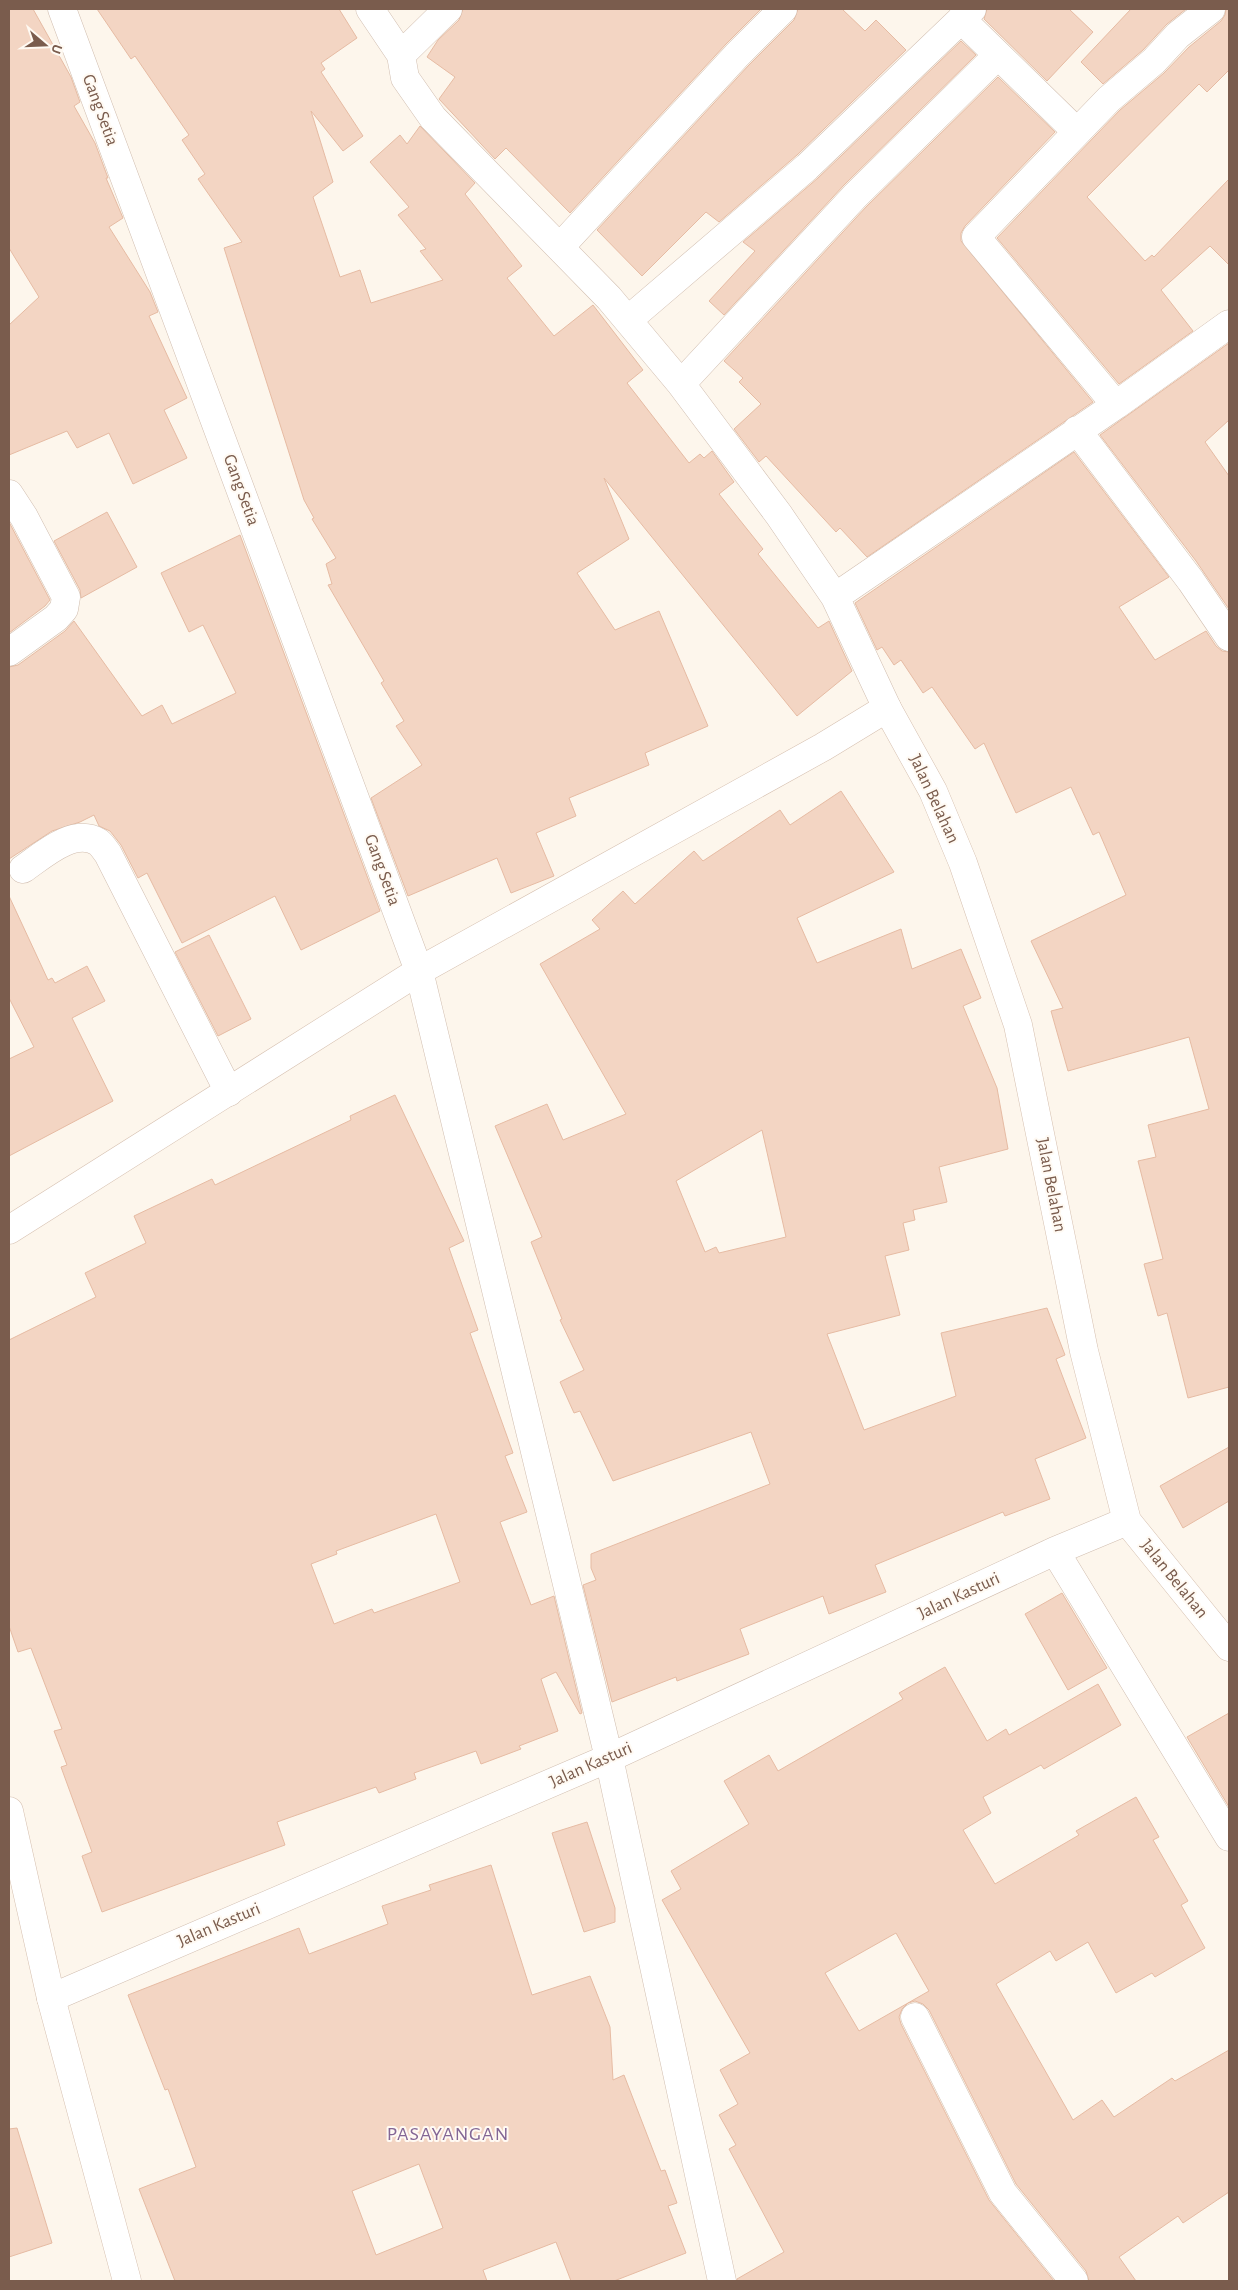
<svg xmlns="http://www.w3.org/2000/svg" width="1238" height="2290" font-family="'Alegreya Sans',sans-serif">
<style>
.building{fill:#f3d5c3;stroke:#e6bba3;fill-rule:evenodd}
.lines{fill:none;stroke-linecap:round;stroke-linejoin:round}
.street-casing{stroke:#d1beb0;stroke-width:29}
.secondary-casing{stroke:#d6c0b0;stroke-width:29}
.street{stroke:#fff;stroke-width:28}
.secondary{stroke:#fff;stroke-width:28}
.labels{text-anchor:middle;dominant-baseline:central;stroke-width:4;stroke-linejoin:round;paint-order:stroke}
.street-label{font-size:18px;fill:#7a5c4d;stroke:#fffaf3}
.quarter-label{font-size:20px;letter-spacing:1px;fill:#846695;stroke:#fffaf3}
</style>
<rect width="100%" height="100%" fill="#fdf6ec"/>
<path class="building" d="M9 9H33L71 77 80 102 74 106 95 143 108 178H106L123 218 109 227 150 292 158 312 149 316 187 398 164 410 187 458 133 484 109 433 77 448 67 431 9 455V325L39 297 9 248Z
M97 9H339L357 38 321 63 325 69 321 72 363 136 343 151 311 111 333 182 313 197 340 277 360 270 371 303 443 280 420 251 426 249 398 215 409 207 370 162 400 135 407 144 420 126 475 183 465 194 522 266 507 278 554 336 593 305 643 370 627 383 689 463 700 454 704 458 712 451 734 482 719 494 763 549 758 554 818 628 829 621 852 671 797 716 604 478 629 539 577 573 615 630 659 611 708 726 645 753 649 765 569 798 576 816 536 833 554 876 511 893 497 858 408 896 371 798 422 765 396 726 404 721 381 683 384 681 328 585 332 584 326 564 336 558 312 519 314 518 304 500 224 248 242 242 198 179 205 174 182 140 189 135 135 56 131 59Z
M463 9H761L726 44 570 213 506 148 495 159 439 99 455 77 427 57 438 40 459 20Z
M798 9H842L865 31 876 20 906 50 797 155 719 222 706 212 642 276 597 230 748 66 794 20Z
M987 9H1069L1093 32 1047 81 984 19Z
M1131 9H1186L1167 24 1143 50 1103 84 1081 62Z
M1226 9H1229V70L1207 92 1199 84 1087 197 1145 261 1152 255 1154 257 1229 179V265L1210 246 1161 290 1193 331 1119 384 997 238 1120 110 1164 73 1189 47 1221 21 1225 15Z
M961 41 976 55 844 185 724 315 709 301 755 251 743 242 818 178Z
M998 77 1055 132 965 226 961 233V241L1093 402 867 557 840 528 836 532 766 456 759 462 734 429 761 404 739 382 743 378 724 361 866 207Z
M1229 343V420L1205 442 1229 476V609L1196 561 1100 435Z
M1074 452 1169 577 1119 607 1155 660 1206 631 1216 646 1222 651 1229 652V1387L1188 1398 1167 1313 1158 1316 1144 1264 1163 1259 1138 1161 1156 1157 1148 1125 1209 1109 1189 1037 1068 1071 1051 1011 1063 1008 1031 941 1126 895 1099 832 1093 835 1071 787 1016 813 984 743 975 749 932 687 923 693 901 660 894 665 882 647 877 650 855 603Z
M107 512 137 567 81 598 80 590 54 541Z
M9 522 50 600 45 606 9 633Z
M240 535 380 911 301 950 275 896 182 943 147 873 138 878 121 845 110 831 99 826 94 815 80 822 52 831 9 859V667L18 665 65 631 74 621 142 716 162 705 172 724 236 693 203 625 189 632 161 573Z
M841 791 894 872 797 918 817 963 901 929 912 969 961 949 981 998 963 1006 997 1088 1008 1149 939 1167 947 1202 913 1210 915 1220 903 1223 909 1250 885 1256 900 1315 827 1334 864 1430 956 1396 941 1333 1047 1308 1065 1355 1056 1359 1086 1438 1035 1459 1050 1499 1005 1516 1003 1512 875 1565 886 1592 829 1614 823 1596 740 1629 749 1654 677 1681 676 1677 612 1702 583 1585 596 1580 591 1568V1554L770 1484 751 1432 613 1481 580 1411 574 1413 560 1382 584 1370 560 1320 562 1319 531 1242 542 1237 495 1126 547 1104 563 1140 626 1114 540 964 600 929 592 920 623 891 635 904 694 851 703 861 780 810 790 825ZM762 1130 786 1237 719 1253 716 1247 705 1252 676 1181Z
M9 896 48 980 52 978 55 983 87 966 105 1001 72 1018 113 1101 9 1156V1059L34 1047 9 998Z
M209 935 251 1019 218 1036 175 952Z
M395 1095 464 1241 449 1248 478 1330 470 1333 513 1453 505 1456 527 1512 500 1522 531 1605 554 1596 582 1713 580 1714 556 1672 541 1679 558 1731 519 1746 521 1749 481 1764 476 1751 414 1773 416 1779 379 1793 376 1787 277 1822 285 1845 102 1912 82 1856 92 1852 61 1767 67 1765 54 1731 62 1729 31 1648 18 1652 9 1626V1340L96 1297 85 1273 146 1243 134 1216 212 1179 215 1185 351 1120 350 1116ZM436 1514 460 1582 374 1613 372 1609 334 1624 311 1564 337 1554 336 1551Z
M1229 1447V1501L1183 1528 1160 1486Z
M1062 1593 1107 1668 1068 1690 1025 1614Z
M945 1667 987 1741 1006 1729 1009 1735 1098 1684 1121 1725 1044 1769 1041 1765 983 1797 991 1813 963 1830 995 1884 1079 1835 1076 1831 1136 1797 1159 1837 1153 1840 1188 1901 1181 1905 1205 1948 1155 1977 1152 1973 1116 1993 1088 1942 1056 1961 1050 1951 996 1984 1073 2120 1102 2100 1114 2117 1172 2078 1175 2081 1229 2050V2192L1183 2223 1178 2216 1119 2257 1136 2281H1089L1086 2271 1016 2184 929 2010 923 2004 915 2001 908 2003 902 2009 899 2017 901 2024 989 2200 1054 2281H737V2279L784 2252 729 2149 736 2145 719 2115 738 2104 720 2070 750 2053 662 1900 681 1889 671 1871 749 1824 724 1781 769 1755 778 1771 903 1699 899 1693ZM896 1933 929 1991 859 2031 825 1973Z
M1229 1713V1807L1187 1737Z
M587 1822 615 1908V1922L584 1932 552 1833Z
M491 1865 532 1995 590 1976 610 2027 613 2080 624 2075 661 2171 665 2170 677 2203 668 2206 686 2253 614 2281H571L556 2242 483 2270 487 2281H175L139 2189 196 2167 168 2089 165 2090 128 1995 299 1928 309 1954 388 1924 382 1906 431 1890 429 1885ZM419 2164 443 2228 376 2255 352 2191Z
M17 2128 52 2243 9 2257V2129Z"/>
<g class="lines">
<defs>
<path id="street" d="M62 9 419 971 609 1758 722 2281
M370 9 401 55 405 78 433 118 609 298 681 384 779 515 835 597 887 708
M961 19 1077 132
M401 55 448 9
M560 247 737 55 783 9
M628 320 807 167 972 9
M681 384 855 196 998 55
M1116 405 976 237 1109 99 1154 61 1178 35 1211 9
M1077 430 1191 581 1229 637
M9 494 24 517 66 597 64 609 56 618 9 652
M835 597 1116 405 1229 324
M23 869C42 856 73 827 98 842 102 845 105 850 108 854L229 1092
M1055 1551 1229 1837
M51 1998 609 1758 1055 1551 1127 1521
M915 2017 1003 2193 1074 2281"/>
<path id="secondary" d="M9 1230 419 971 823 747 887 708 933 791 963 863 1018 1025 1084 1351 1127 1521 1229 1647
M9 1811 51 1998 127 2281"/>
</defs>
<use href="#street" class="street-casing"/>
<use href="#secondary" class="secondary-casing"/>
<use href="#street" class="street"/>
<use href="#secondary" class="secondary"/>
</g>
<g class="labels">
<g class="street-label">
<text transform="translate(100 110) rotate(70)">Gang Setia</text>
<text transform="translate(241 490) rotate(70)">Gang Setia</text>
<text transform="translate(934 799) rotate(65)">Jalan Belahan</text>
<text transform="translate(382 870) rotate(70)">Gang Setia</text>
<text transform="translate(1051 1185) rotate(79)">Jalan Belahan</text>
<text transform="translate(1174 1579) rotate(51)">Jalan Belahan</text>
<text transform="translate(959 1596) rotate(-25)">Jalan Kasturi</text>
<text transform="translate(591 1765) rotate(-24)">Jalan Kasturi</text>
<text transform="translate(219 1925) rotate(-23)">Jalan Kasturi</text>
</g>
<g class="quarter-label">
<text x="448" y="2134">PASAYANGAN</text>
</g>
</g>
<rect width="1238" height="2290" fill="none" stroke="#7a5c4d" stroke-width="20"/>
<g transform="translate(45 45) rotate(109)" stroke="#fffaf3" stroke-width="4" paint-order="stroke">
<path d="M0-4L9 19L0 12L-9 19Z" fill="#7a5c4d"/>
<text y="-8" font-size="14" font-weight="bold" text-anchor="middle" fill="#7a5c4d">U</text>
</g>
</svg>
